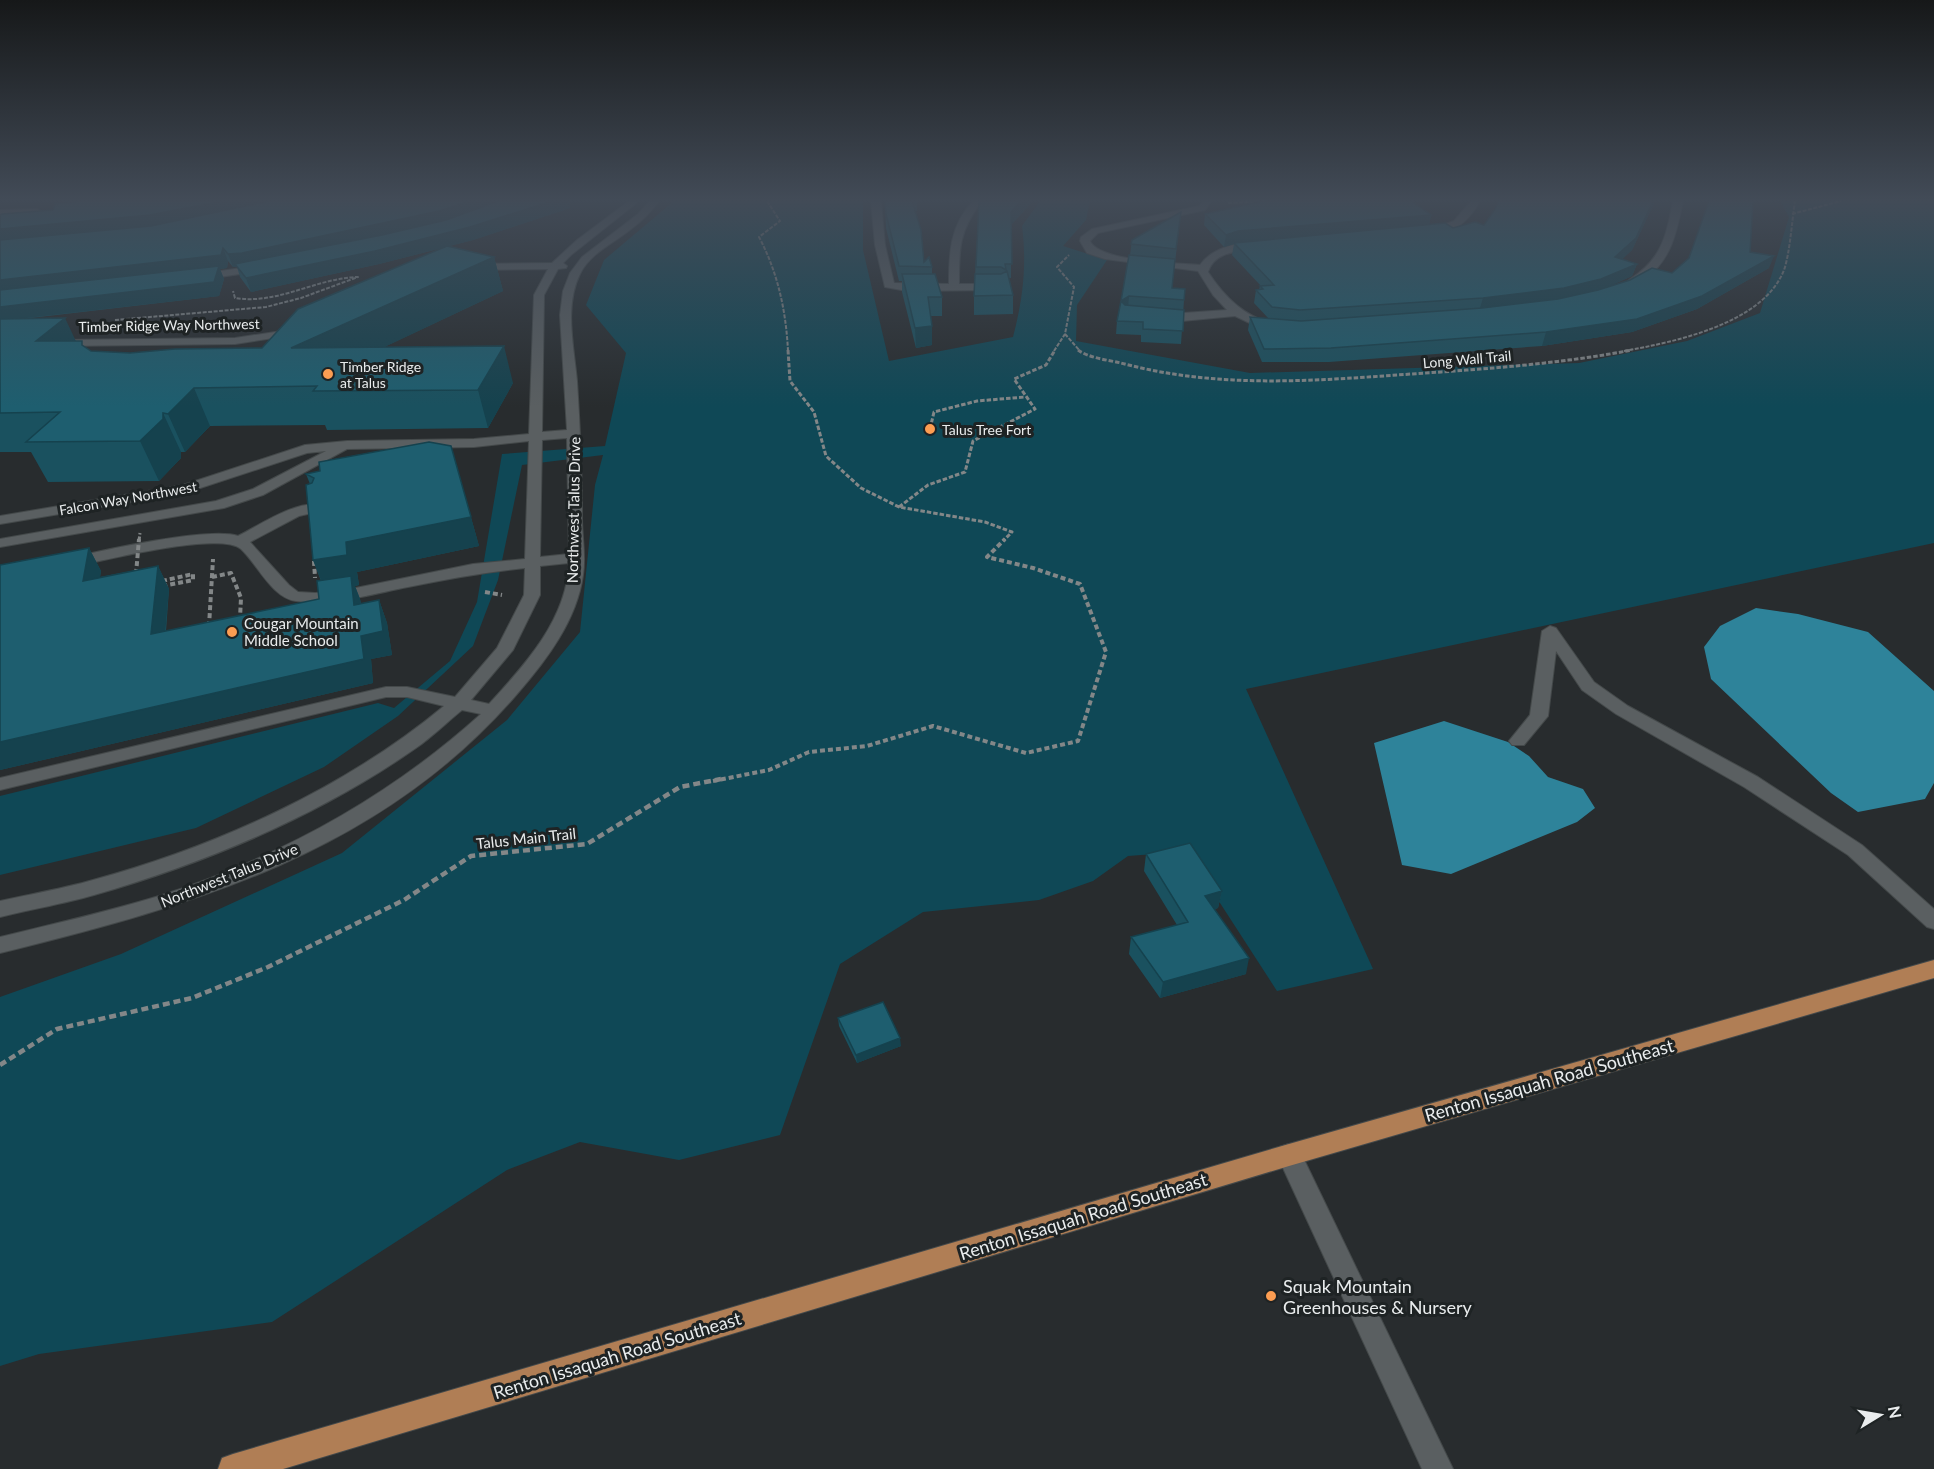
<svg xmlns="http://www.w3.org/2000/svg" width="1934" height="1469" font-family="Lato,sans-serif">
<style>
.green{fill:#0f4856}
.water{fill:#2e839a}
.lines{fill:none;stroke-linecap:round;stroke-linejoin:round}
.minor-casing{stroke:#44494a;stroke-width:2}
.major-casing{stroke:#44494a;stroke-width:2}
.path-far3{stroke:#838788;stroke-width:2;stroke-dasharray:4 1.5;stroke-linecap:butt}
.path-far2{stroke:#838788;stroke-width:3;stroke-dasharray:4.5 2;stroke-linecap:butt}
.path-far1{stroke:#838788;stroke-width:4;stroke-dasharray:5 3;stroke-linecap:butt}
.path{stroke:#838788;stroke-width:4.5;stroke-dasharray:7 4;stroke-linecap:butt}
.minor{fill:#5a5f61;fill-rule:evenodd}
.major{fill:#b07e55;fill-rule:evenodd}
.path-bridge-far1{stroke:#838788;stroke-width:3;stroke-dasharray:4.5 2;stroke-linecap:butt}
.path-bridge{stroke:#838788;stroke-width:4;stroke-dasharray:5 3;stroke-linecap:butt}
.wall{fill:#1a515f;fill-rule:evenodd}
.shaded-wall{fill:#15424e}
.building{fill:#1e5e6f;stroke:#15424e;stroke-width:1.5}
.poi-dot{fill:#fc9d52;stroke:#1e2324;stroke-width:2}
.labels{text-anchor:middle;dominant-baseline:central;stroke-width:6;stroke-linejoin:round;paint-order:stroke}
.far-street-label{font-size:14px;fill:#e9eced;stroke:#1e2324}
.far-poi-label{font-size:14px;fill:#e9eced;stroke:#1e2324;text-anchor:start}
.street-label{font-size:15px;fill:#e9eced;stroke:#1e2324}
.poi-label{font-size:15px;fill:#e9eced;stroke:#1e2324;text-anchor:start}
.near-street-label{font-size:18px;fill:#e9eced;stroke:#1e2324}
.near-poi-label{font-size:18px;fill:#e9eced;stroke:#1e2324;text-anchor:start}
</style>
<rect width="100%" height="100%" fill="#282c2e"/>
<path class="green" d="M674 201H863V250L889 361 1013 337C1023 299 1027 265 1022 226L1040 201H1090L1086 220 1063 246 1107 260 1077 305 1076 341 1250 373 1579 363 1687 341 1760 313 1789 217 1780 201H1934V543L1246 689 1373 969 1277 991 1198 869 1168 853 1128 856 1093 881 1039 900 923 912 840 964 780 1135 679 1160 580 1142 507 1170 272 1322 39 1354 0 1366V997L121 954 342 853 507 720 580 632 595 485 603 455 522 465 498 580 473 646 398 716 324 767 196 828 0 875V796L378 703 394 708 450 661 477 602 502 454 605 446 626 353 586 305 604 260Z"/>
<path class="water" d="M1756 608 1798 614 1868 632 1934 691V783L1925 799 1858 812 1831 793 1711 679 1704 647 1720 626Z
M1444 721 1508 742 1529 756 1548 777 1583 789 1595 808 1577 822 1451 874 1402 865 1374 743Z"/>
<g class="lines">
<defs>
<path id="minor" d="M629 201H639L571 255 563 263 567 266 566 268 558 269 544 295 542 432 567 430 560 315 563 291 570 273 582 257 638 214 650 201H659C651 212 642 221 631 229 614 243 590 253 580 274 564 306 574 347 577 381 580 427 582 472 582 518 582 537 586 556 583 575 577 620 546 661 517 694 381 852 195 905 0 953V937C53 924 107 912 159 896 278 858 388 798 481 714L462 710C447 722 432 737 416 748 320 815 206 863 94 895 63 904 31 909 0 917V901C31 894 62 889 93 880 218 846 345 788 444 706L407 697H386L0 790V778L386 687H407L455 697 497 648 524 595 525 568C485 572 447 579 408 587 372 594 334 606 296 601 272 598 258 565 241 549 219 531 103 561 72 567L64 562 67 559C98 551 211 526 238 536 258 526 298 499 321 505L323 508 321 511 299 516 250 542 289 585 298 592 315 593 341 591 473 564 525 559 529 441 474 447 347 449 263 495 224 508 0 547V539L216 501 253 489 326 451 307 453 185 493 0 524V516L183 485 305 445 347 441 474 439 529 434 534 295 548 269 472 270 467 267 472 264 552 263 577 240ZM567 438 569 554 540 557 542 440ZM569 563C567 619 525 665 489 704L471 700 513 650 540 595V566Z
M871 201H881L885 245 894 283 949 284C949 252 950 226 973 201H982C959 231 959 248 959 284H997L1002 287 997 290 907 291 885 287 875 245Z
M1203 201H1212L1205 210 1098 233 1090 241C1099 262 1178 263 1200 265 1212 248 1238 241 1259 244V248C1240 252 1215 250 1208 272 1226 299 1244 316 1276 325V329L1256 326 1235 316 1182 321 1154 319V315L1227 310 1213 295 1198 271 1105 259 1087 253 1080 241 1081 237 1092 229 1199 206Z
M1471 201H1480C1469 221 1450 238 1426 235V231L1454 221Z
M1673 201H1683C1677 230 1672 259 1646 278 1641 282 1636 285 1629 284V280C1662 259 1666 237 1673 201Z
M0 210 37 209 42 212 37 215 0 216Z
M263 265 267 266V270L199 280 194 277 199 274Z
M295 329 299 330V334L235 344 59 346 53 343 59 340 235 338Z
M1550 626 1556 628 1594 682 1628 706 1758 777 1862 845 1934 909V929L1927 927 1848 855 1744 787 1616 714 1582 690 1556 651 1548 716 1524 745H1512L1509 741 1530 715 1542 631Z
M1289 1144 1298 1147 1453 1469H1422L1277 1155 1280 1147Z"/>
<path id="major" d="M1934 960V978L1289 1166 283 1469H218L222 1458 233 1454 1289 1144Z"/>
</defs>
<use href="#minor" class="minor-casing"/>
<use href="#major" class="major-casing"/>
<path class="path-far3" d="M767 201 780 221 759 237C778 273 786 311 788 351
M1228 203 1266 201
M1792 214 1841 201
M115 320 266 307 301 298 358 277C316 278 278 305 235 298L233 291
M1065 334 1080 351
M1054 351 1065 334 1074 287 1057 267 1069 255
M1624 351C1674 342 1763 324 1784 270 1790 253 1792 220 1795 201"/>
<path class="path-far2" d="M788 350 790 381 814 412 826 456 861 488 899 507 985 522 1012 532 1003 541
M1078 350C1089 358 1108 360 1121 363 1217 389 1313 381 1411 374 1485 369 1559 364 1632 350
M930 429 934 412 977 401 1025 397
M899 507 928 485 965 472 973 441 1035 409 1014 379 1046 365 1055 350"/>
<path class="path-far1" d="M314 561 315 578
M212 577 231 573 241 598 240 618
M162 581 193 574V580L163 586
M485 592 502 595
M209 626 213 559
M713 781 769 770 809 752 867 746 933 726 1026 753 1078 741 1106 652 1080 584 1033 568 987 557 1005 539"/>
<path class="path" d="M0 1065 57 1029 192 998 268 967 404 900 471 856 587 844 680 787 721 779"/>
<use href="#minor" class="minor"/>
<use href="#major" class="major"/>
<path class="path-bridge-far1" d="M139 541 140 533"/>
<path class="path-bridge" d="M136 574 139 539"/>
</g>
<path class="wall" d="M62 201H569L570 208 473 240 449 246 494 257 503 291 384 347 513 383 488 428 327 430 325 425 210 426 185 452H181V458L159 481 48 482 31 452H0V215L53 210 63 203ZM442 248 262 348 130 353 91 351 76 341 22 319 219 296 224 279 220 269 227 268 228 261 233 267H237L240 277 251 292 379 264Z
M885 201H917V211H915L924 262 932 267V274L942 297V316H931L932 345 916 348 902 292V281H899L886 228Z
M979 201H1033L1011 225V278H1009L1013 295V314L974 315V296Z
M1243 201H1411L1431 215 1429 225 1453 228 1484 225 1496 208 1499 201H1655L1632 250 1622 259 1637 264 1632 276 1605 288 1672 273 1750 252 1769 268 1697 309 1632 332 1542 346 1329 362H1262L1248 330 1250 317 1269 319 1254 303 1256 290H1259L1260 286H1261L1232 255 1234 244 1224 247 1204 225 1205 214 1260 202Z
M1181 212 1172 288 1184 300 1181 344 1141 342V335L1116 334 1117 321 1130 255 1132 240Z
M451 446 479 546 357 572 359 585 355 586 360 599 361 604 379 600 387 623 392 655 371 659 373 683 0 770 89 548 101 571 100 577 158 566 169 589 166 631 319 599 321 581 313 560 310 484 306 474Z
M1146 854 1222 891 1218 908 1215 909 1246 974 1160 998 1129 954 1131 937 1177 925 1144 871Z
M838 1018 901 1046 857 1063 839 1026Z"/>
<path class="shaded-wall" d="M62 201H104L64 206Z
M223 201H289L156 228 0 243V229Z
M469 201H507L442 224 235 264 237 267H233L228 254Z
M552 201H569L570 208 473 240 379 264 251 292 246 278Z
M1021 201H1033L1011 225V212Z
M1653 201H1655L1632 250 1611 270 1615 257Z
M1431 215 1429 226 1237 243 1224 247 1226 235 1238 231Z
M223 248 228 261 227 268 220 269 224 279 219 296 0 321V280Z
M1774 256 1769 268 1697 309 1632 332 1542 346 1546 332Z
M494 257 503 291 304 385 291 348Z
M1637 264 1632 276 1597 292 1560 301 1479 311 1483 298Z
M1129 296 1128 309 1121 301Z
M65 318 82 354 36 341Z
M932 326V345L916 348 915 328Z
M504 346 513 383 488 428 478 390Z
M194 388 210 426 185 452 168 414Z
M163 413 181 452V458L159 481 140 441Z
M451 446 479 546 357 572 359 585 355 586 360 599 364 628 325 590 313 560 346 542Z
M89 548 101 571 96 604 83 581Z
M158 566 169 589 163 657 151 634Z
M379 600 387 623 392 655 371 659 373 683 0 770V742L361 636Z
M1222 891 1218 908 1202 913 1205 896Z
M1249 958 1246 974 1160 998 1163 982Z
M900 1038 901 1046 857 1063 856 1055Z"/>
<path class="building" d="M82 201H223L150 215 0 229V215L2 214 53 210 55 204Z
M269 201H469L439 211 242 253 228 254 223 248 221 255 0 280V240L151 226Z
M498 201H552L470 227 375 251 246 278 235 264 382 235 446 220Z
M885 201H912L921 230 924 262 929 257 932 267 899 266 886 214Z
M979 201H1021L1011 212 1012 264H1005L1006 270 1001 267H976Z
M1263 201H1411L1431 215 1238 231 1226 235 1205 214Z
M1499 201H1653L1636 238 1615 257 1637 264 1601 279 1564 288 1483 298 1300 310 1272 307 1256 290 1263 289 1260 286 1274 285 1234 243 1445 223 1453 228 1475 222 1484 225 1496 208Z
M1709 201H1753L1750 252 1774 256 1702 296 1637 319 1546 332 1331 348 1264 349 1250 317 1301 321 1482 308 1558 299 1598 290 1630 280 1652 268 1672 273 1689 258Z
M1181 212 1176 249 1131 244 1132 240Z
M447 246 494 257 291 348 504 346 478 390 313 391 317 386 194 388 168 414 163 413V419L140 441 26 442 60 412 0 413V319L65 318 36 341H82V345L91 351 130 353 175 349 262 348 298 309Z
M1129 255 1175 259 1172 288 1185 289 1184 300 1129 296 1121 301Z
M219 266 214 282 0 307V290Z
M1007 271 1013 295 974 296 975 274H1001Z
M902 274H935L942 297H928L932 326 915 328Z
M1121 301 1125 305 1184 310 1183 331 1143 329V322L1117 321Z
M429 442 451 446 471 517 346 542 347 555 313 560 306 485 312 483 314 478 306 474 320 471 319 462Z
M89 548 83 581 158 566 151 634 319 599 317 581 351 576 354 605 379 600 383 631 361 636 364 659 0 742V565Z
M1190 843 1222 891 1205 896 1249 958 1163 982 1131 937 1188 922 1146 854Z
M883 1002 900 1038 856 1055 838 1018Z"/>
<linearGradient id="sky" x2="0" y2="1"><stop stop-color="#161819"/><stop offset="0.49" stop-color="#424b57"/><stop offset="1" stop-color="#424b57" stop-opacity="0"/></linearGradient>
<rect width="1934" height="407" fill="url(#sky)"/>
<g class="poi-dot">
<circle cx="328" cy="374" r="6"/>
<circle cx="930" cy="429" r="6"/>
<circle cx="232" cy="632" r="6"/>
<circle cx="1271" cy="1296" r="6"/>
</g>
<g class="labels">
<g class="far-street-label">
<text transform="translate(169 325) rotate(-1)">Timber Ridge Way Northwest</text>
<text transform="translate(1467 359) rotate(-5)">Long Wall Trail</text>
<text transform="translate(128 498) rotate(-10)">Falcon Way Northwest</text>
</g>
<g class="far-poi-label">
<text x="340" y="366">Timber Ridge<tspan x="340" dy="16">at Talus</tspan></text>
<text x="942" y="429">Talus Tree Fort</text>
</g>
<g class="street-label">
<text transform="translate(573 510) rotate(-89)">Northwest Talus Drive</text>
<text transform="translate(526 838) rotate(-6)">Talus Main Trail</text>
<text transform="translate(229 875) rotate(-22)">Northwest Talus Drive</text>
</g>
<g class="poi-label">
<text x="244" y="623">Cougar Mountain<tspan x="244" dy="17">Middle School</tspan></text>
</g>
<g class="near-street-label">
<text transform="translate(1549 1080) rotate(-16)">Renton Issaquah Road Southeast</text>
<text transform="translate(1083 1216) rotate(-17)">Renton Issaquah Road Southeast</text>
<text transform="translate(617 1355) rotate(-17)">Renton Issaquah Road Southeast</text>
</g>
<g class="near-poi-label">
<text x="1283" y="1286">Squak Mountain<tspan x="1283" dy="21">Greenhouses &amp; Nursery</tspan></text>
</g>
</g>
<g transform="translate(1880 1415) rotate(79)" stroke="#1e2324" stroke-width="4.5" paint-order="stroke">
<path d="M0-4.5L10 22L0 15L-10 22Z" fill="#e9eced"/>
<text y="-9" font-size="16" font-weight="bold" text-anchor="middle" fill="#e9eced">N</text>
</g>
</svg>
